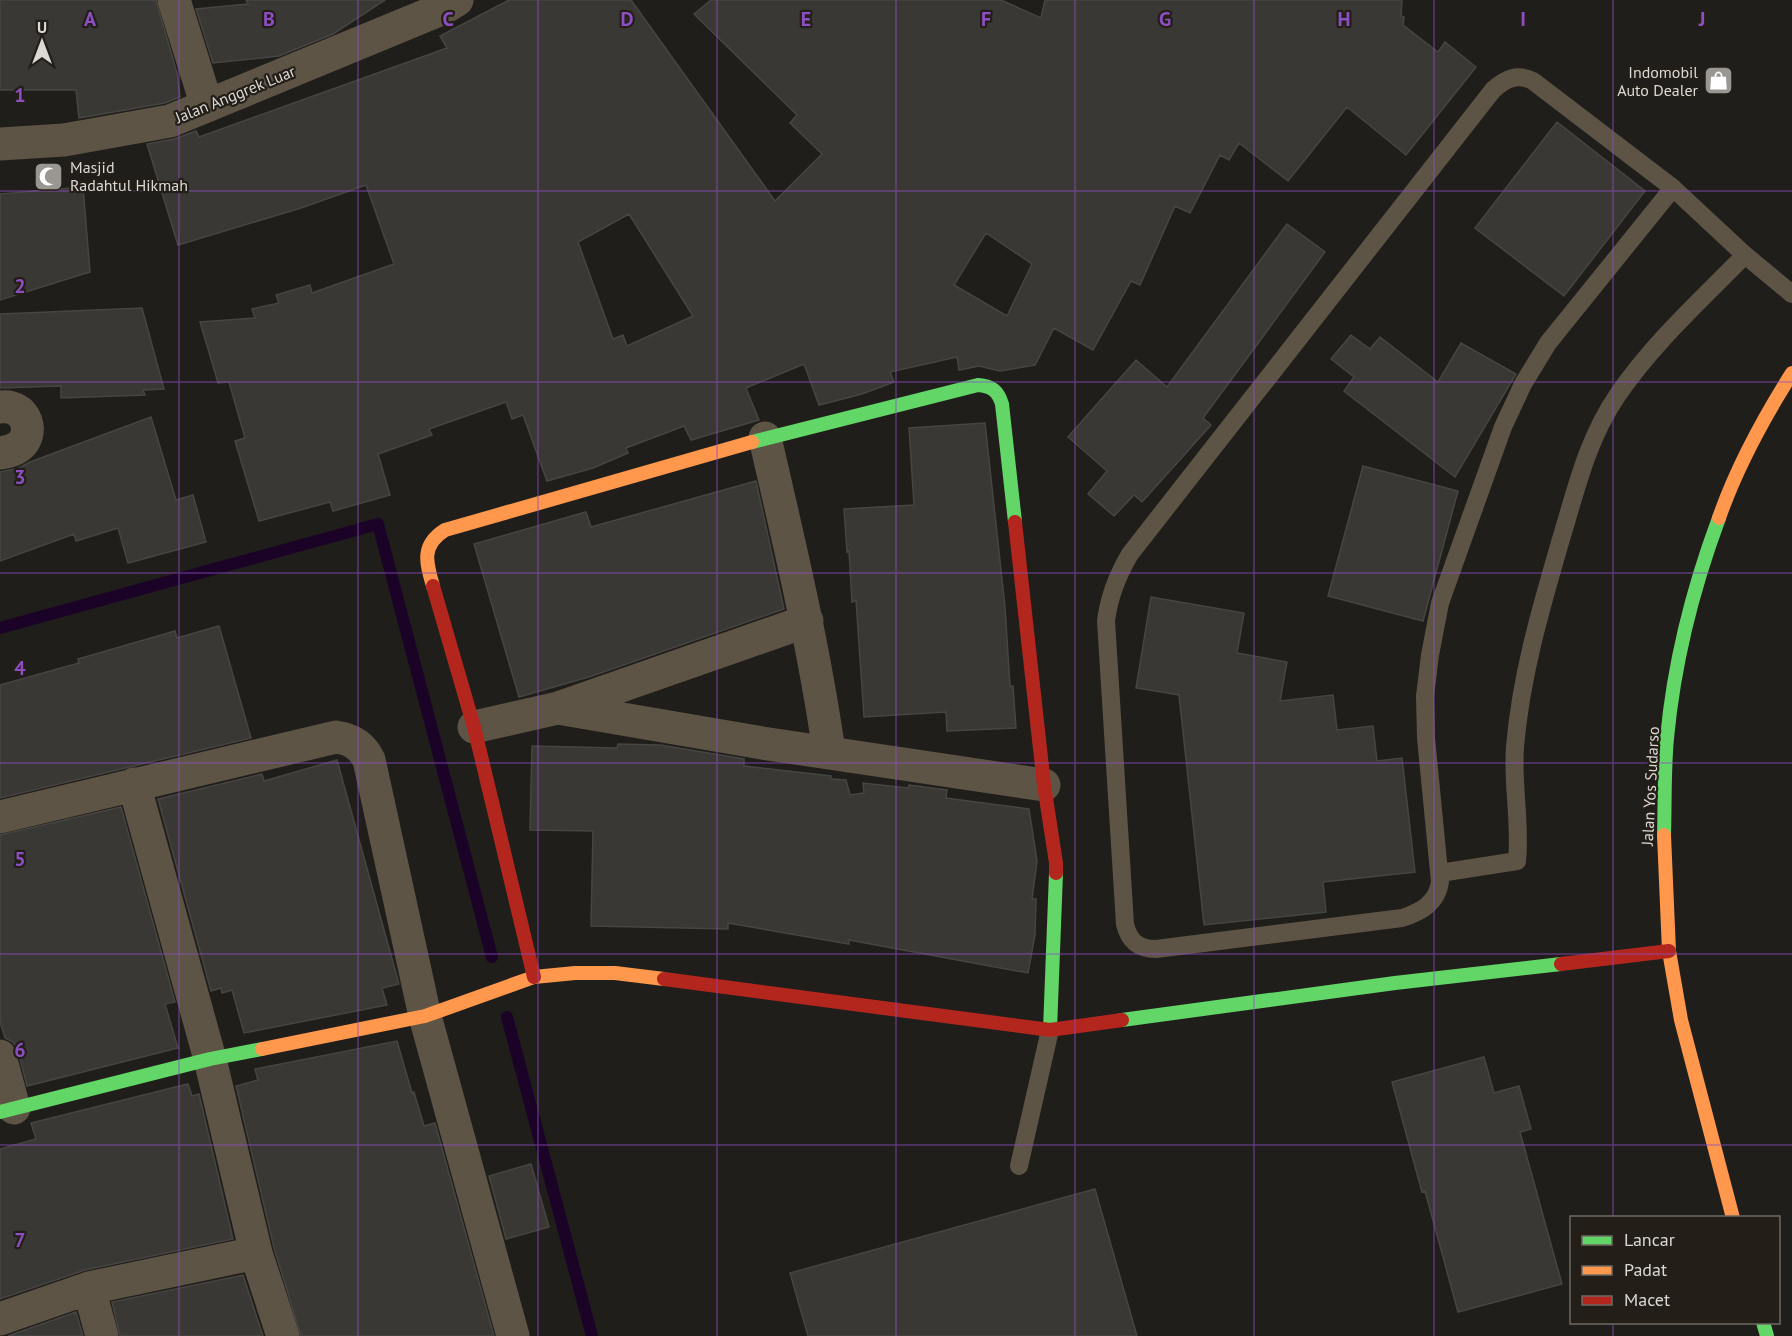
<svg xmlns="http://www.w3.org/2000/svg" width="1792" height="1336" font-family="'PT Sans',sans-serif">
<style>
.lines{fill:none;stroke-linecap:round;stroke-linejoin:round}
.stream{stroke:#1b0328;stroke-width:12}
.building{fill:#3a3835;stroke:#474542;stroke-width:1.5;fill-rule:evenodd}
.lane{stroke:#5d5445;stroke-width:18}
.street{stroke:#5d5445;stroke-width:33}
.fast{stroke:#63d668;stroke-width:14}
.slow{stroke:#ff974d;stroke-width:14}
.jam{stroke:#b3261e;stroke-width:14}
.grid{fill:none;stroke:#8e4ec3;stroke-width:1.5;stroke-opacity:0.55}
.labels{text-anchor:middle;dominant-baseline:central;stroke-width:4.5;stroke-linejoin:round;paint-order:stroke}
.poi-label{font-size:16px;fill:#dcd8d4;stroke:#231f18;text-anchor:end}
.street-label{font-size:16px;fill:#dcd8d4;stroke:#231f18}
.grid-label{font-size:20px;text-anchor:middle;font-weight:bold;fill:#8e4ec3;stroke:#231f18;stroke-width:4.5;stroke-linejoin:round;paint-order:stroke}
</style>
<rect width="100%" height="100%" fill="#201e1b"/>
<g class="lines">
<path class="stream" d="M0 628 378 524 492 957
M507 1017 592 1336"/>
</g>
<path class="building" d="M0 0H156L177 73 180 97 165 103 79 118 76 90H0Z
M246 0H385L333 34 279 56 213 63 196 9 248 4Z
M509 0H631L775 201 822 154 790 123 797 115 694 14 711 0H1001L1041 18 1045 0H1402L1401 16 1404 17 1403 25 1438 52 1445 42 1476 67 1406 155 1347 107 1288 181 1239 143 1229 160 1220 155 1190 213 1175 206 1140 285 1131 281 1093 350 1054 328 1035 365 1000 371 979 366 959 370 957 357 890 372 894 382 862 394 819 405 804 364 746 388 759 420 691 440 684 426 626 448 628 453 593 468 547 481 523 415 512 419 506 402 429 429 432 435 378 454 390 495 333 511 330 502 259 521 235 441 245 438 229 382 218 383 200 322 255 318 252 309 279 303 276 295 310 285 312 293 394 264 366 185 301 208 178 245 147 144 174 139 196 131 199 137 447 48 440 36ZM629 214 693 316 627 346 623 335 613 339 578 242ZM986 233 1032 264 1007 316 954 285Z
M1557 122 1645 191 1564 296 1475 228Z
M83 187 90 272 0 300V194Z
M1287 224 1325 252 1203 418 1211 425 1142 502 1134 495 1114 516 1088 494 1107 471 1068 437 1136 360 1167 387Z
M142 308 164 389 143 390 145 395 61 398V386L0 388V314Z
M1351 335 1370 349 1380 337 1438 382 1461 343 1516 374 1455 477 1344 391 1354 377 1331 359Z
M151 417 176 500 193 495 206 542 128 563 118 528 76 541 74 534 0 561V472L19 468 30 462Z
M985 423 1005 607 1010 686H1013L1016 728 947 731 946 712 864 717 856 600 852 602 849 551 847 552 844 509 914 505 909 428Z
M1363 466 1458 491 1423 621 1328 596Z
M756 481 784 609 592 676 519 697 474 544 586 512 591 527Z
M1151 597 1244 613 1237 653 1287 662 1280 701 1333 695 1337 730 1373 726 1377 761 1402 758 1415 872 1323 882 1326 912 1204 925 1179 695 1136 688Z
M219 626 251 738 0 798V685L79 663 78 659 175 631 177 638Z
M618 744 660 745 744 759V766L831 776V779L846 780 850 795 864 793 863 783 908 788 909 785 947 790 946 798 1029 809 1037 861 1032 899H1036L1035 935 1028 973 849 940V944L728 923V929L591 926 593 831 530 830 532 746 617 748Z
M337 760 399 984 382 988 387 1005 244 1033 232 990 222 993 221 988 211 991 158 799 262 774 264 781Z
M121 807 175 1002 165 1004 178 1048 27 1086 18 1051 13 1042 5 1038 0 1022V835Z
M397 1041 412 1093 414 1092 424 1126 435 1123 494 1336H301L274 1248 236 1086 258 1080 255 1069Z
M1484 1057 1494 1093 1519 1086 1531 1129 1520 1132 1562 1284 1458 1312 1425 1191 1422 1192 1392 1082Z
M188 1084 192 1096 199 1094 233 1239 85 1270 0 1299V1149L36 1139 31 1123Z
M531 1164 549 1227 506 1239 489 1176Z
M1095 1189 1137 1336H808L790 1273Z
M243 1275 263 1336H120L112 1302Z
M76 1312 83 1336H8Z"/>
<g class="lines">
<path class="lane" d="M1673 188 1548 343 1523 384 1503 427 1440 603 1430 655 1425 696 1426 738 1440 882C1437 903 1421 912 1402 918L1156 949C1138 949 1129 941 1125 924L1106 621C1109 596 1117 576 1130 554L1493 90C1505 79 1517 73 1533 81L1673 188 1745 255 1792 294
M1440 873 1517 861C1521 823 1512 784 1515 747 1521 675 1541 608 1561 539 1576 490 1587 440 1617 396 1652 344 1701 300 1745 255
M1019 1166 1050 1030"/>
<path class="street" d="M174 0 207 106
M0 144 64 140 170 121 444 8 457 0
M0 407C27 403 36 435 18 447 13 451 6 452 0 453
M765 438C789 542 814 646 829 752
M558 708 762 743 1044 785
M474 727 558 708 807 621
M134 784 210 1059 256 1253 283 1336
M0 817 336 737C351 739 362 745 369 760L425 1016 513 1336
M0 1056 14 1108
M89 1288 102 1336
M0 1319 89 1288 256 1253"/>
<path class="fast" d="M752 442 978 385C992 386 998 391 1002 404L1015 522
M1664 835C1665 802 1664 770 1667 738 1674 663 1693 588 1719 518
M1122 1020 1395 983 1561 964
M1050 1030 1056 873
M0 1112 210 1059 262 1049
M1763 1322 1767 1336"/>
<path class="slow" d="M1719 518C1737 466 1763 419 1792 373
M433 586C426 562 421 545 445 530L752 442
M1664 835 1669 951 1681 1020 1733 1218
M262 1049 425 1016 534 977 575 973H615L664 979"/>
<path class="jam" d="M1015 522 1044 785 1056 863V873
M433 586 474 727 534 977
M1561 964 1669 951
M664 979 1050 1030 1122 1020"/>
</g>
<path class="grid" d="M179 0V1336M358 0V1336M538 0V1336M717 0V1336M896 0V1336M1075 0V1336M1254 0V1336M1434 0V1336M1613 0V1218M0 191H1792M0 382H1792M0 573H1792M0 763H1792M0 954H1792M0 1145H1792M1613 1322V1336"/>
<defs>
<symbol id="shop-square" viewBox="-11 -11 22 22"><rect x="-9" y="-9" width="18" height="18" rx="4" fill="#9a9793" stroke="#231f18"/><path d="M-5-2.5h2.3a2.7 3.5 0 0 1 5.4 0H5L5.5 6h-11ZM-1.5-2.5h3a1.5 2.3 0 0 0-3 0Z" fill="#fff"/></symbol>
<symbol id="mosque-square" viewBox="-11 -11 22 22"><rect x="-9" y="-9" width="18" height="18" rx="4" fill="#9a9793" stroke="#231f18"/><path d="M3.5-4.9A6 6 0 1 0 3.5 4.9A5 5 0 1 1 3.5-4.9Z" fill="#fff"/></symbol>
</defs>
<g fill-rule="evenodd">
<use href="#shop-square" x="1702" y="64" width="33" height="33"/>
<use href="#mosque-square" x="32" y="160" width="33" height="33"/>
</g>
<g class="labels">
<g class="poi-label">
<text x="1698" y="72">Indomobil<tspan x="1698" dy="18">Auto Dealer</tspan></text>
<text x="70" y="167" text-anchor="start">Masjid<tspan x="70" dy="18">Radahtul Hikmah</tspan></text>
</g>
<g class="street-label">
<text transform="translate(235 94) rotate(-22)">Jalan Anggrek Luar</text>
<text transform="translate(1650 786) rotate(-87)">Jalan Yos Sudarso</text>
</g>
</g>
<g class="grid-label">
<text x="90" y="26">A</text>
<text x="269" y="26">B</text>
<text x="448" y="26">C</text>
<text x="627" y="26">D</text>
<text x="806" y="26">E</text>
<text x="986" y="26">F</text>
<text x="1165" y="26">G</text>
<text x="1344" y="26">H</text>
<text x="1523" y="26">I</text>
<text x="1702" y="26">J</text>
<text x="20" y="102">1</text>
<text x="20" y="293">2</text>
<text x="20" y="484">3</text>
<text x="20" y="675">4</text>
<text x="20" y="866">5</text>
<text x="20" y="1057">6</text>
<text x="20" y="1247">7</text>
</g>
<rect x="1570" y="1216" width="210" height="108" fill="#231f18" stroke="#6d6963" stroke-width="1.5"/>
<rect x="1582" y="1236" width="30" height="9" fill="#63d668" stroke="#6d6963" stroke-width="1.5"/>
<text x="1624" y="1246" font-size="18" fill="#dcd8d4">Lancar</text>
<rect x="1582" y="1266" width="30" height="9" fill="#ff974d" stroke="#6d6963" stroke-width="1.5"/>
<text x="1624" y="1276" font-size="18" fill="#dcd8d4">Padat</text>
<rect x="1582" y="1296" width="30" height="9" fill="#b3261e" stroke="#6d6963" stroke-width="1.5"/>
<text x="1624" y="1306" font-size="18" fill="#dcd8d4">Macet</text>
<g transform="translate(42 42)" stroke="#231f18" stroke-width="4.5" paint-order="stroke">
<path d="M0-4.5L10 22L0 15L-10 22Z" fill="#dcd8d4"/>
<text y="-9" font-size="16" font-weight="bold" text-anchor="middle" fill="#dcd8d4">U</text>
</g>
</svg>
